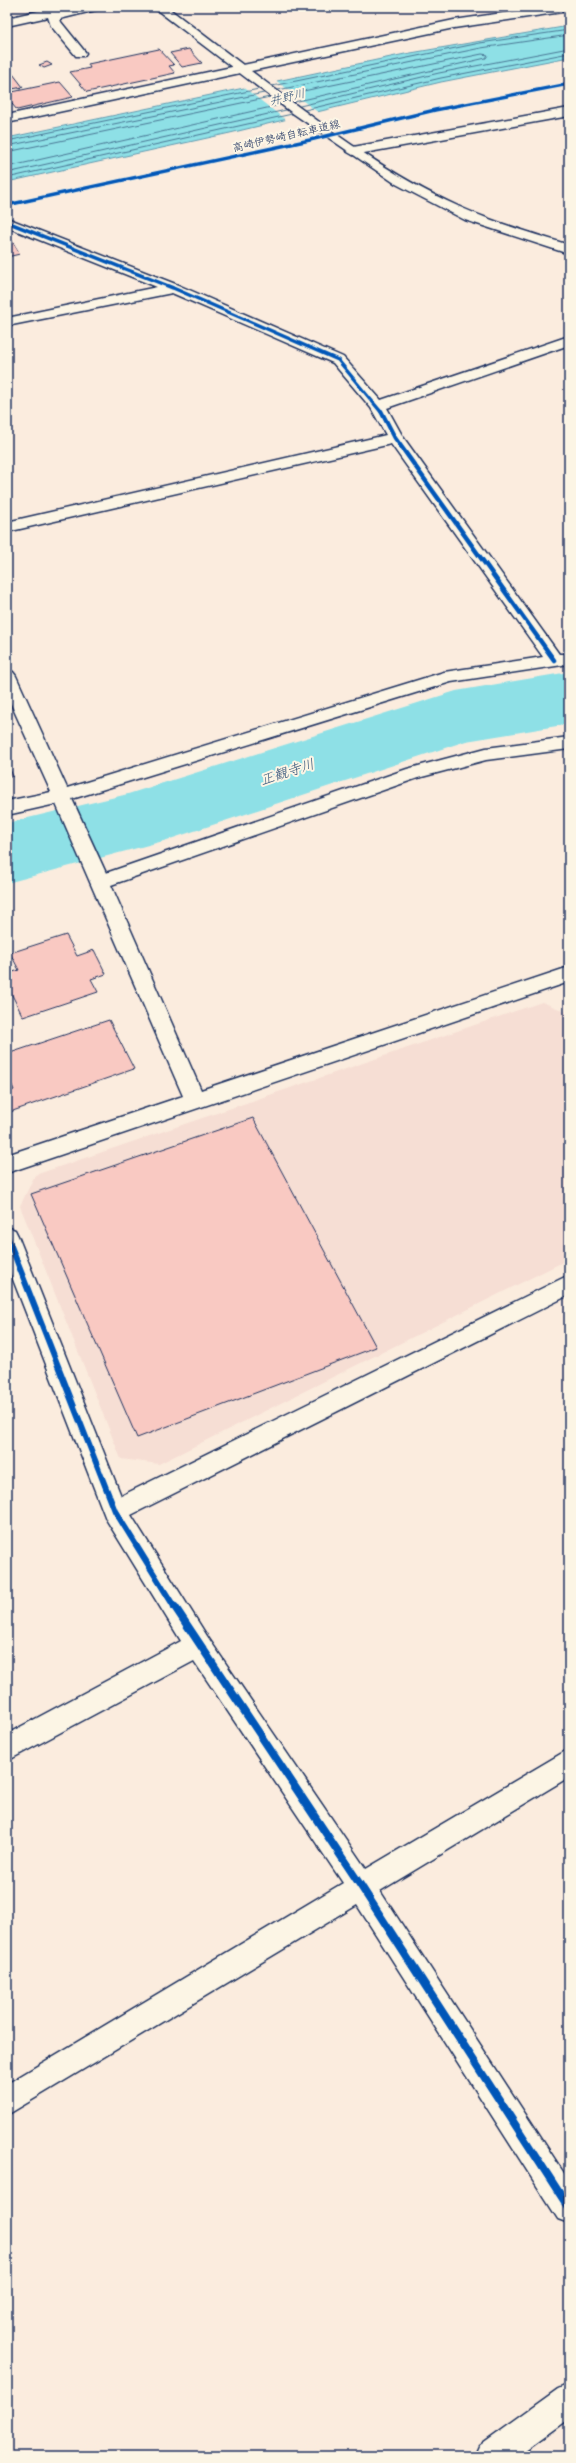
<svg xmlns="http://www.w3.org/2000/svg" width="576" height="2463" font-family="'Playpen Sans','Klee One',sans-serif">
<style>
.built{fill:#f6ded4}
.water{fill:#8ee0e6;stroke:#6099b0}
.pier{fill:#fbecde}
.lines{fill:none;stroke-linecap:round;stroke-linejoin:round}
.shore{stroke:#497694;stroke-width:1}
.river{fill:#8ee0e6;fill-rule:evenodd}
.building{fill:#f9c9c2;stroke:#1b2f5e}
.service-casing{stroke:#1b2f5e;stroke-width:3}
.minor-casing{stroke:#1b2f5e;stroke-width:3}
.service{fill:#fcf5e5;fill-rule:evenodd}
.minor{fill:#fcf5e5;fill-rule:evenodd}
.cycleway-far3-casing{stroke:#fcf5e5;stroke-width:5}
.cycleway-far2-casing{stroke:#fcf5e5;stroke-width:6}
.cycleway-far1-casing{stroke:#fcf5e5;stroke-width:8}
.cycleway-casing{stroke:#fcf5e5;stroke-width:10}
.cycleway-far3{stroke:#0057b8;stroke-width:3.5}
.cycleway-far2{stroke:#0057b8;stroke-width:4.5}
.cycleway-far1{stroke:#0057b8;stroke-width:6}
.cycleway{stroke:#0057b8;stroke-width:8}
.labels{text-anchor:middle;dominant-baseline:central;stroke-width:4;stroke-linejoin:round;paint-order:stroke}
.far-street-label{font-size:11px;fill:#1b2f5e;stroke:#fcf5e5}
.far-water-label{font-size:12px;font-style:italic;fill:#325279;stroke:#fcf5e5}
.water-label{font-size:14px;font-style:italic;fill:#325279;stroke:#fcf5e5}
</style>
<rect width="100%" height="100%" fill="#fbecde"/>
<filter id="ink" filterUnits="userSpaceOnUse"><feTurbulence type="fractalNoise" baseFrequency=".025" numOctaves="2"/><feDisplacementMap in="SourceGraphic" scale="8" xChannelSelector="R" yChannelSelector="G"/><feConvolveMatrix kernelMatrix="1 2 1 2 8 2 1 2 1" color-interpolation-filters="sRGB"/></filter>
<g filter="url(#ink)">
<path class="built" d="M542 1002 569 1013V1259L159 1464 121 1459 20 1206 35 1175Z"/>
<path class="water" d="M569 26V57L441 82 230 133 7 182V138L405 54Z"/>
<path class="pier" d="M274 79 319 113 287 121 242 86Z"/>
<g class="lines">
<path class="shore" d="M272 86 480 43 569 30
M278 90 481 48 569 35
M284 95 482 54 488 55 486 58 294 102
M300 106 439 73 569 48
M305 110 441 78 569 53
M7 141 259 89
M7 146 264 93
M7 152 270 97
M7 167 280 105
M7 173 286 110
M7 178 292 114"/>
<path class="river" d="M569 672V724L466 741 167 840 7 883V823L128 794 456 691Z"/>
</g>
<path class="building" d="M41 7H66L44 11Z
M159 49 174 65 169 66 175 73 87 92 70 72 90 68 88 64Z
M189 49 202 63 182 67 170 53Z
M47 62 52 65 44 68 39 65Z
M13 74 23 87 7 90V75Z
M60 82 73 97 17 110 7 98V93Z
M9 236 20 254 7 257Z
M7 763 13 776 7 778Z
M66 935 77 956 94 950 106 974 91 979 98 992 23 1017 7 985V974L19 970 10 953Z
M109 1020 134 1069 7 1113V1092L14 1090 7 1074V1054Z
M253 1118 376 1347 137 1438 31 1194Z"/>
<g class="lines">
<defs>
<path id="service" d="M74 7H98L96 10 60 19 61 22 86 53 84 56H76L51 26 48 17 7 26V18L42 10Z
M241 65 245 66 247 69 245 72 7 123V115Z
M569 108V116L353 155 346 151 353 147Z"/>
<path id="minor" d="M153 7H167L243 65 454 20 544 7H569V11L454 28 251 71C316 120 385 174 460 207 495 223 532 233 569 245V254L465 220 396 184 291 112Z
M7 218 178 285 343 357 381 400 569 336V345L387 408 403 437 559 654H569V664L451 682 72 799 106 873 407 769 486 748 569 737V749L486 760 418 778 111 885 201 1090 569 967V982L7 1173V1155L183 1096 56 804 7 815V801L51 792 7 695V670L13 672 16 676 67 788 444 672 543 657 391 444 7 532V522L386 435 371 408 333 363 172 293 7 326V318L157 287 7 227Z
M7 1227 15 1230 18 1236 121 1496 569 1275V1295L131 1515 207 1636 366 1869 569 1749V1777L380 1891 569 2181V2223L558 2219 357 1905 7 2115V2084L343 1883 194 1661 7 1761V1734L181 1641 106 1519 7 1264Z
M569 2384V2419L518 2456H475L480 2445 558 2389Z"/>
</defs>
<use href="#service" class="service-casing"/>
<use href="#minor" class="minor-casing"/>
<use href="#service" class="service"/>
<use href="#minor" class="minor"/>
<defs>
<path id="cycleway-far3" d="M7 205 310 140 435 110 569 84
M7 222 173 288 338 360 381 412"/>
<path id="cycleway-far2" d="M381 411 395 438 554 660"/>
<path id="cycleway-far1" d="M7 1236 115 1511 175 1608"/>
<path id="cycleway" d="M175 1607 361 1886 569 2208"/>
</defs>
<use href="#cycleway-far3" class="cycleway-far3-casing"/>
<use href="#cycleway-far2" class="cycleway-far2-casing"/>
<use href="#cycleway-far1" class="cycleway-far1-casing"/>
<use href="#cycleway" class="cycleway-casing"/>
<use href="#cycleway-far3" class="cycleway-far3"/>
<use href="#cycleway-far2" class="cycleway-far2"/>
<use href="#cycleway-far1" class="cycleway-far1"/>
<use href="#cycleway" class="cycleway"/>
</g>
</g>
<g class="labels">
<g class="far-street-label">
<text transform="translate(286 135) rotate(-13)">高崎伊勢崎自転車道線</text>
</g>
<g class="far-water-label">
<text transform="translate(287 96) rotate(-13)">井野川</text>
</g>
<g class="water-label">
<text transform="translate(287 771) rotate(-18)">正観寺川</text>
</g>
</g>
<rect width="576" height="2463" fill="none" stroke="#fcf5e5" stroke-width="24"/>
<rect x="12" y="12" width="552" height="2439" fill="none" stroke="#1b2f5e" stroke-width="1.5" filter="url(#ink)"/>
</svg>
